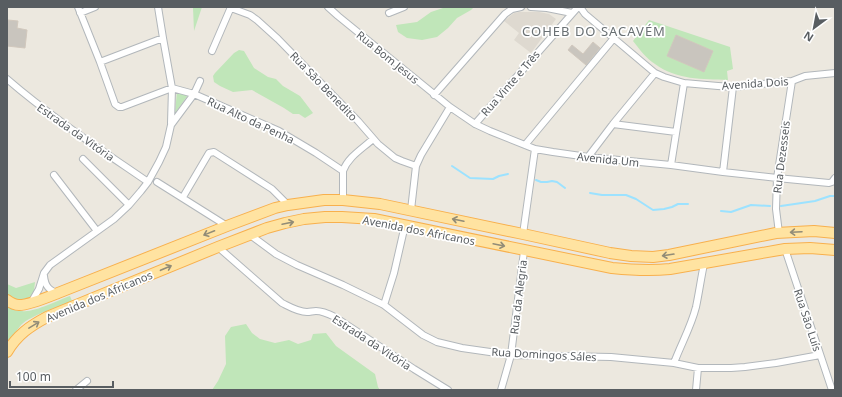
<svg xmlns="http://www.w3.org/2000/svg" width="842" height="397" font-family="'Noto Sans',sans-serif">
<style>
.education{fill:#ded9d0}
.green{fill:#c0e6b9}
.lines{fill:none;stroke-linecap:round;stroke-linejoin:round}
.stream{stroke:#9ce2ff;stroke-width:2}
.building{fill:#c9c5be;stroke:#d1c8bd}
.street-casing{stroke:#b2b7bb;stroke-width:8}
.primary-casing{stroke:#f8b04d;stroke-width:12}
.street{stroke:#fff;stroke-width:6}
.primary{stroke:#ffe3a1;stroke-width:10}
.oneway{stroke:#928c77}
.labels{text-anchor:middle;dominant-baseline:central;stroke-width:3.5;stroke-linejoin:round;paint-order:stroke}
.street-label{font-size:11px;fill:#585d61;stroke:#fff}
.quarter-label{font-size:13px;letter-spacing:1px;fill:#697073;stroke:#fff}
</style>
<rect width="100%" height="100%" fill="#ece8df"/>
<path class="education" d="M519 12H539L549 14 556 19 531 53 514 40 519 33 504 21 514 13Z"/>
<path class="green" d="M193 7H202L194 31 193 8Z
M446 7H474L471 10 457 18 448 28 437 37 422 40 407 38 398 32 396 25 417 22 431 12Z
M649 20 730 47 733 69 727 71 728 80C703 79 676 80 655 64 646 58 640 50 633 41Z
M239 50 244 51 254 68 268 77 276 79 283 86 300 96 313 113 305 118 299 114H293L284 108 252 90 233 92 220 86 214 82 213 76 215 73 234 53Z
M177 91 188 95 175 113Z
M35 282 34 291 30 298C20 301 16 301 7 295V284L16 288Z
M70 296 72 301C59 307 31 315 21 325 16 331 11 338 7 345V306C12 309 16 311 22 311 34 313 58 300 70 296Z
M246 324 252 333 260 339 275 343 289 340 298 344 311 340 313 334 326 333 336 346 375 374 378 387 380 390H212L218 381 226 364 225 336 231 327Z"/>
<g class="lines">
<path class="stream" d="M452 166 470 178 493 179 499 176 508 174
M536 180 541 182H547L552 181 557 182 565 188
M590 193 602 195H626L636 199 653 210 664 209 672 207 678 204H688
M781 206 815 201 830 196H835
M721 211 731 212 751 205 770 206"/>
</g>
<path class="building" d="M8 20 18 21 17 28 27 30 25 48 7 46V29Z
M676 35 713 51 704 72 667 56Z
M593 42 600 48 586 65 568 50 572 45 583 54Z"/>
<g class="lines">
<defs>
<path id="street" d="M78 7 100 62 115 104 119 107H122L172 88 194 94 279 131 316 153 343 171
M158 7 163 38 172 88 171 123
M328 7 338 16 450 107 475 124 490 131 535 149 553 152 588 157 671 165 723 172 777 178 829 183 832 182 835 178
M531 7 547 8 572 13
M580 7 585 14 655 73 664 77 684 83 718 86 733 87 792 81 805 76 835 73
M231 8 250 15 257 20 278 39 358 121 378 144 395 158 402 161 416 166
M80 13 95 7
M389 13 404 7
M212 51 231 7
M100 62 163 38
M7 79C51 117 100 149 148 182
M434 95 505 14 512 9 521 7
M475 124 578 7
M613 124 676 132
M525 145 614 38
M588 157 613 124 655 73
M83 159 129 205
M671 165 684 83
M723 172 733 87
M54 175 97 231
M157 182 227 226
M183 197 209 153 214 152 272 189 288 205
M343 200V171C348 157 362 149 373 139
M411 210 416 166 421 155 450 107
M779 233 776 209 777 178 792 81
M249 234 276 254 297 265 343 285 384 305 423 335 437 342 462 348 511 355 611 357 674 363 698 368H731L745 367 776 363 820 355
M523 234 535 149
M218 247 282 303C290 307 298 312 307 312 310 312 313 311 316 311 323 311 329 314 335 317L414 369 448 390
M785 249 832 390
M44 276C45 286 49 291 58 293
M32 301 39 289 44 273 50 265 114 219 129 205 141 191 148 182 159 162 166 147 171 125 194 94 200 81
M384 305 394 273 405 225
M674 363C681 344 691 327 696 307 699 293 701 278 704 264
M76 390 87 381
M501 390 511 355 524 251
M696 390 698 368"/>
<path id="primary" d="M7 300C11 303 15 305 19 305 29 305 48 297 58 293L227 226 275 208 288 205 324 200H343L380 204 523 234 610 253 631 256 653 257 669 255 776 233 814 231 835 233
M7 352C17 335 30 326 47 317L218 247 267 228 285 223 304 219 325 217H342L374 219 612 268C632 270 650 271 670 269L785 249 810 248 835 250"/>
</defs>
<use href="#street" class="street-casing"/>
<use href="#primary" class="primary-casing"/>
<use href="#street" class="street"/>
<use href="#primary" class="primary"/>
</g>
<defs><path id="oneway-shaft" d="M-6 0H5M1.5-3L5.5 0L1.5 3" fill="none" stroke-width="1.6" stroke-linecap="round" stroke-linejoin="round"/></defs>
<g class="oneway">
<use href="#oneway-shaft" transform="translate(458 220) rotate(-168)"/>
<use href="#oneway-shaft" transform="translate(288 223) rotate(-12)"/>
<use href="#oneway-shaft" transform="translate(796 232) rotate(177)"/>
<use href="#oneway-shaft" transform="translate(209 233) rotate(158)"/>
<use href="#oneway-shaft" transform="translate(499 245) rotate(12)"/>
<use href="#oneway-shaft" transform="translate(668 255) rotate(171)"/>
<use href="#oneway-shaft" transform="translate(166 268) rotate(-23)"/>
<use href="#oneway-shaft" transform="translate(34 325) rotate(-31)"/>
</g>
<g class="labels">
<g class="street-label">
<text transform="translate(388 57) rotate(39)">Rua Bom Jesus</text>
<text transform="translate(510 83) rotate(-49)">Rua Vinte e Três</text>
<text transform="translate(755 83) rotate(-4)">Avenida Dois</text>
<text transform="translate(324 86) rotate(46)">Rua São Benedito</text>
<text transform="translate(251 120) rotate(25)">Rua Alto da Penha</text>
<text transform="translate(76 132) rotate(35)">Estrada da Vitória</text>
<text transform="translate(781 157) rotate(-83)">Rua Dezesseis</text>
<text transform="translate(608 159) rotate(6)">Avenida Um</text>
<text transform="translate(419 230) rotate(11)">Avenida dos Africanos</text>
<text transform="translate(99 296) rotate(-23)">Avenida dos Africanos</text>
<text transform="translate(518 297) rotate(-83)">Rua da Alegria</text>
<text transform="translate(808 320) rotate(72)">Rua São Luís</text>
<text transform="translate(372 342) rotate(33)">Estrada da Vitória</text>
<text transform="translate(544 354) rotate(3)">Rua Domingos Sáles</text>
</g>
<g class="quarter-label">
<text x="594" y="31">COHEB DO SACAVÉM</text>
</g>
</g>
<rect width="842" height="397" fill="none" stroke="#585d61" stroke-width="16"/>
<g transform="translate(814 28) rotate(212)" stroke="#ffffff" stroke-width="3" paint-order="stroke">
<path d="M0-3L7 15L0 10L-7 15Z" fill="#585d61"/>
<text y="-6" font-size="11" font-weight="bold" text-anchor="middle" fill="#585d61">N</text>
</g>
<path d="M10 381v6h103v-6" fill="none" stroke="#585d61" stroke-width="2"/>
<text x="16" y="381" font-size="12" fill="#585d61" stroke="#ffffff" stroke-width="3" paint-order="stroke">100 m</text>
</svg>
